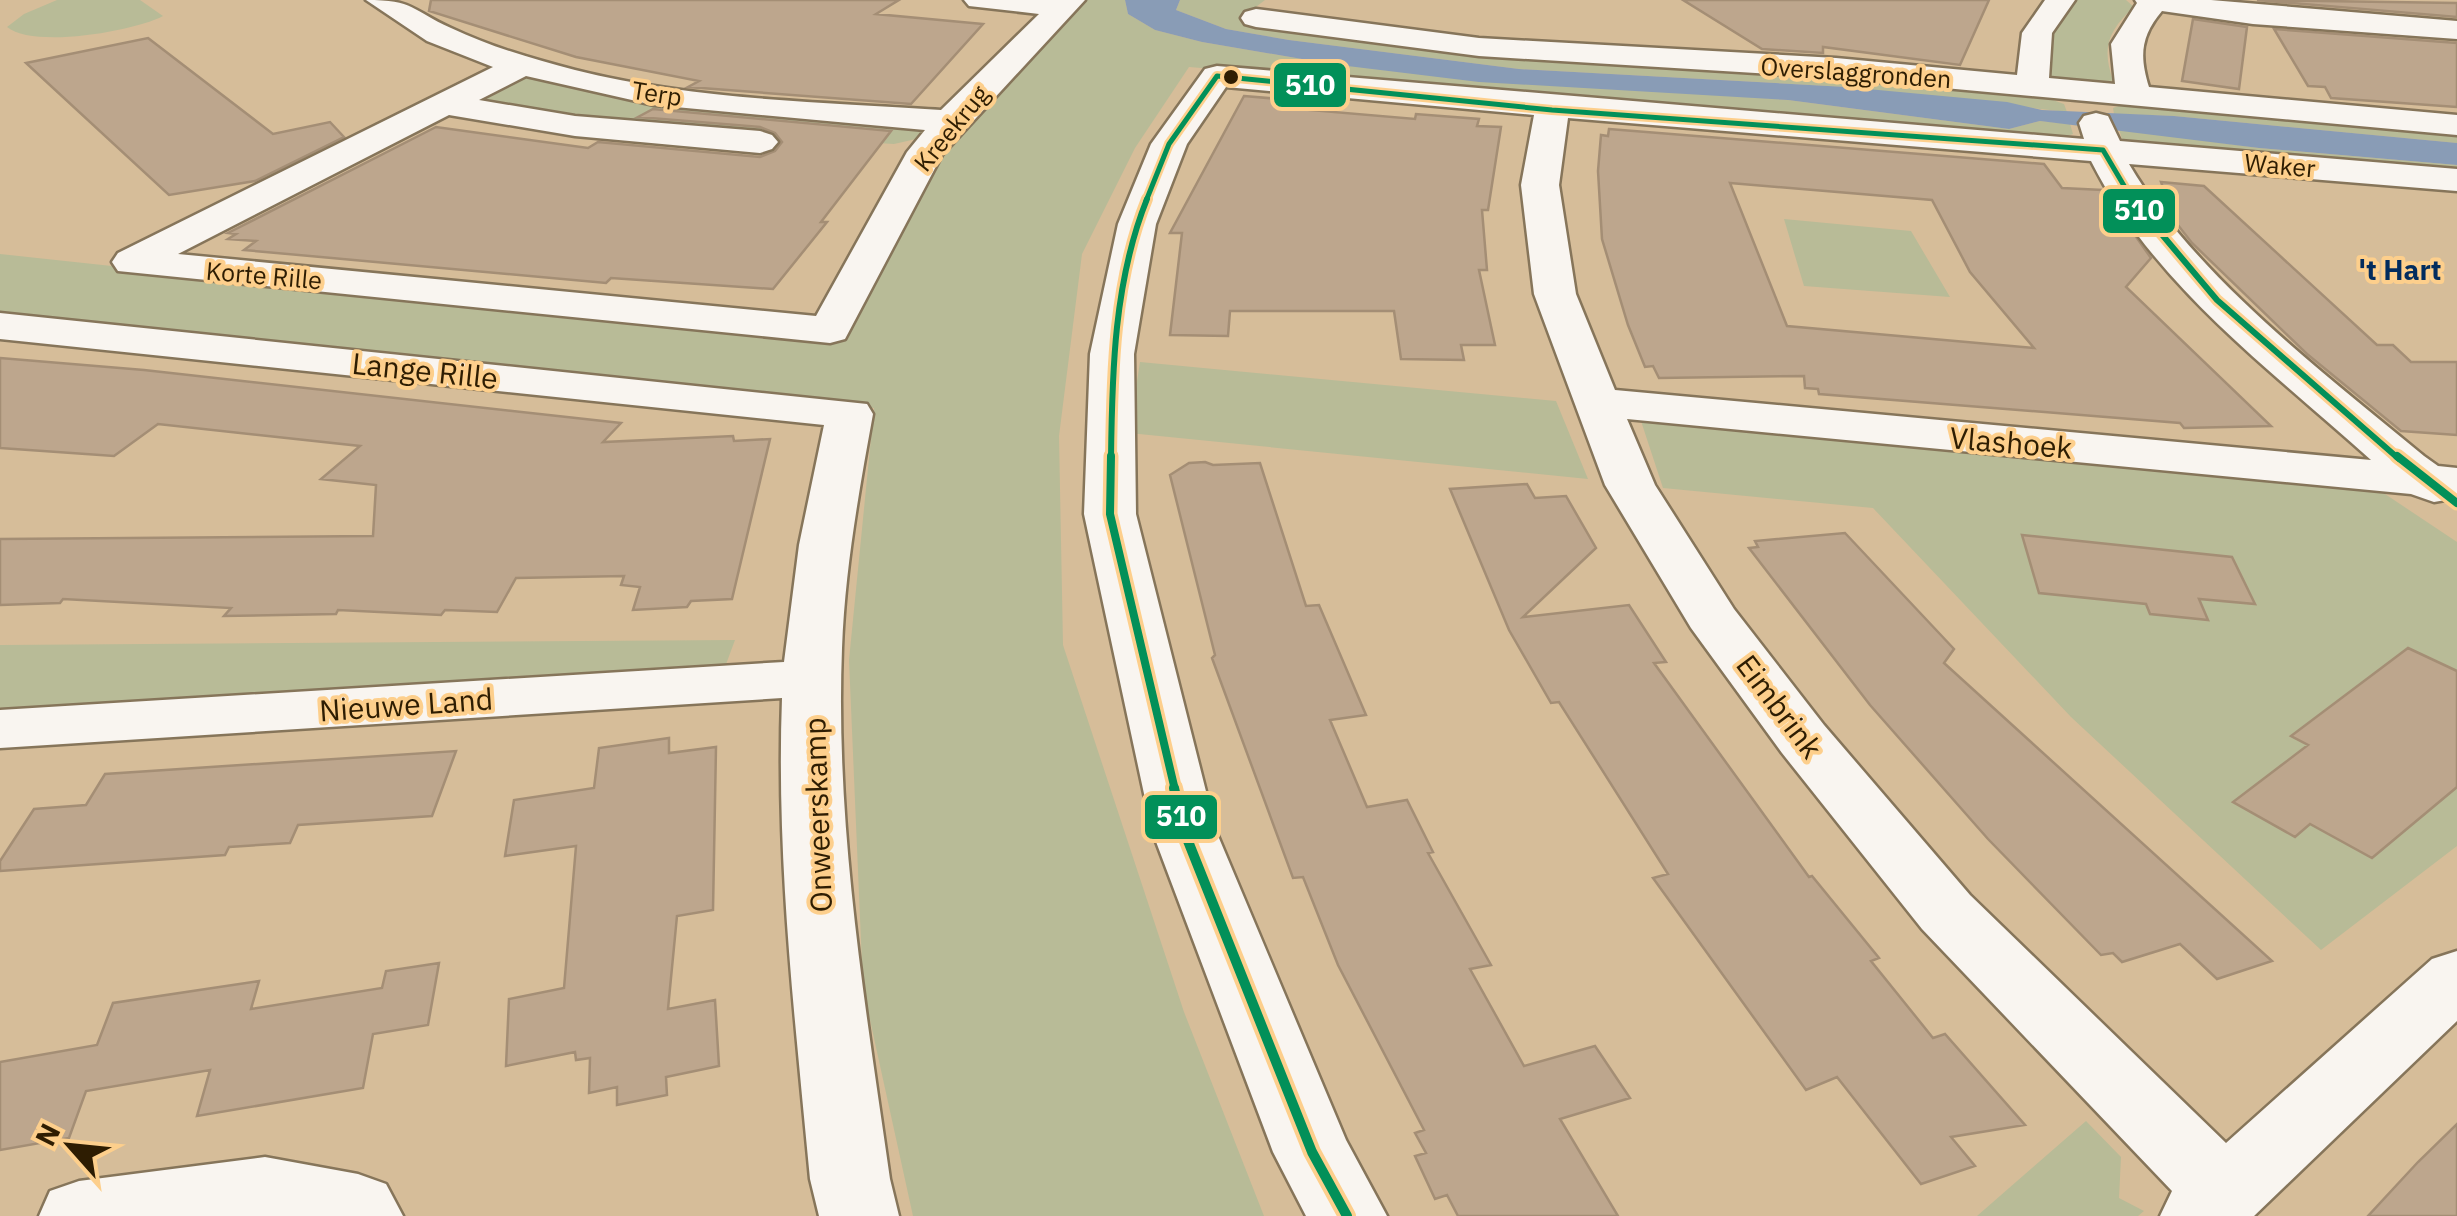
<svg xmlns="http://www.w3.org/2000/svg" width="2457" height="1216" font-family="'IBM Plex Sans',sans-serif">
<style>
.green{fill:#b8bb97}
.water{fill:#899cb6}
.building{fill:#bda68d;stroke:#a48e75;stroke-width:2.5;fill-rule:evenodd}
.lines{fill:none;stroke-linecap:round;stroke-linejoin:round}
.minor-casing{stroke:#86755a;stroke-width:5}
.minor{fill:#f9f5f0;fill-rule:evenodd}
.bus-1-far3-casing{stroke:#fdcf8c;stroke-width:10}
.bus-1-far2-casing{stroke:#fdcf8c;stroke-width:12}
.bus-1-far1-casing{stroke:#fdcf8c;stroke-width:15}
.bus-1-casing{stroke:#fdcf8c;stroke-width:18}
.bus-1-far3{stroke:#029059;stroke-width:5}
.bus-1-far2{stroke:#029059;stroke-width:6}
.bus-1-far1{stroke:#029059;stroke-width:8}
.bus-1{stroke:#029059;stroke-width:10}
.bus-dot{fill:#2e1d02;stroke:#fdcf8c;stroke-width:4}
.labels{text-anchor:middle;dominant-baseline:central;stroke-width:8;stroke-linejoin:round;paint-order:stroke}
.far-street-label{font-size:25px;fill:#2e1d02;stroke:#fdcf8c}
.far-neighbourhood-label{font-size:28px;font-weight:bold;fill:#022c5e;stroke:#fdcf8c}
.street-label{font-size:30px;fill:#2e1d02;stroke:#fdcf8c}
.line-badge{stroke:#fdcf8c;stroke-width:4}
.badge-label{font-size:28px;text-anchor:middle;font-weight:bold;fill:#fff}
</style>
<rect width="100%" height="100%" fill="#d6bd99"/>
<path class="green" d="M57 0H140L163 16C135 31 34 49 7 27L24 14Z
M1085 0H1125L1128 14 1155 30 1202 42 1331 64 1788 100 2009 129 2040 121 2070 124 2073 134 2059 139 1189 67 1135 148 1082 254 1059 436 1063 645 1184 1012 1264 1216H913L863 988 849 660 874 408 0 320V254L830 343 944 127 1048 27Z
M1180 0H1265L1240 19 1257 23 2036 94 2064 104 2067 112 1846 87 1519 69 1289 40 1226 29 1176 10Z
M2064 0H2126L2134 7C2109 30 2101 47 2113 80 2092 95 2065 82 2042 77L2041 48Z
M525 74 923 126 925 130 916 139 894 144C752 136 620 123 480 104L469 94Z
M2124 104 2457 129V143L2174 116 2114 114 2113 108Z
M2119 129 2259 148 2457 165V176L2133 146 2122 139Z
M1784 219 1911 231 1950 297 1804 286Z
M1140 362 1556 401 1588 479 1129 433Z
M1641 421 2382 492 2457 542V846L2321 950 2071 717 1873 508 1663 488Z
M735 640 725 667 0 711V645Z
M2086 1121 2121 1157 2119 1198 2144 1211 2138 1216H1977Z"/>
<path class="water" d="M1125 0H1180L1176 10 1226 29 1289 40 1519 69 1846 87 2007 102 2042 110 2174 116 2457 143V165L2259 148 2040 121 2009 129 1788 100 1479 82 1331 64 1202 42 1155 30 1128 14Z"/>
<path class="building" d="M431 0H899L876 14 983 24 911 104 688 87 699 81 576 57 429 11Z
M1683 0H1989L1960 65 1823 47V53L1762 49Z
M2257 0 2457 3V17Z
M2193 19 2247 27 2239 89 2182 81Z
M2274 29 2457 43V107L2331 98 2325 87 2308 86Z
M148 38 273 134 330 122 344 137 255 181 169 195 26 63Z
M1244 96 1303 101 1298 109 1415 119 1416 114 1479 119 1477 126 1501 127 1488 210H1482L1487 270H1479L1495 345H1461L1464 360 1401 359 1394 311H1230L1228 336 1170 335 1182 233H1170Z
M653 109 891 131 821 222H827L773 289 611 278 606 283 244 250 256 241 228 239 236 234 228 233 436 127 588 148 598 142 760 157 775 151 782 142 775 133 760 127 638 117Z
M1609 129 2044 164 2062 188 2103 190 2151 258 2126 287 2271 426 2184 428 2180 423 1819 394 1818 389 1805 388 1804 376 1659 378 1653 366 1645 367 1628 325 1602 239 1598 171 1601 135 1608 136ZM1730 183 1932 200 1970 272 2034 348 1787 326Z
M2161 182 2204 186 2377 345H2393L2411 362H2457V435L2401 431 2307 354 2192 243 2152 192 2165 193Z
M0 358 144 370 621 423 603 442 733 436 734 441 770 439 732 599 691 601 687 607 633 610 640 587 621 585 624 576 516 578 497 612 445 610 441 615 338 610 336 614 224 616 231 608 63 599 60 603 0 605V539L373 536 376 485 321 479 360 446 158 424 114 456 0 448Z
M1205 462 1213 465 1260 463 1306 606 1319 605 1366 715 1330 720 1367 807 1407 800 1433 852 1428 853 1491 965 1470 969 1524 1066 1595 1046 1630 1098 1560 1119 1618 1216H1458L1447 1195 1435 1199 1415 1156 1426 1153 1415 1133 1424 1130 1338 965 1303 877 1293 878 1212 658 1215 655 1170 475 1189 463Z
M1527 484 1535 498 1566 496 1596 548 1523 617 1629 605 1666 662 1654 663 1809 877 1812 876 1879 958 1871 961 1933 1038 1945 1034 2025 1125 1951 1137 1975 1166 1921 1184 1837 1077 1806 1090 1653 878 1668 874 1559 702 1551 703 1509 630 1450 489Z
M1845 533 1954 649 1944 663 2272 961 2217 979 2180 944 2122 962 2113 953 2101 955 1988 839 1870 705 1749 548 1758 547 1755 541Z
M2022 535 2232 557 2255 604 2199 599 2208 620 2150 614 2146 604 2039 593Z
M2408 648 2457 671V787L2372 858 2310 824 2295 837 2233 802 2308 745 2291 736Z
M669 738V753L716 747 713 910 677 916 668 1009 715 1000 719 1066 666 1077 667 1095 617 1105V1087L589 1093 590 1058 576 1060 575 1052 506 1066 509 999 564 988 576 846 505 856 514 800 594 788 599 748Z
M456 751 432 816 298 825 290 843 229 847 225 855 0 871V861L34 809 86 805 105 774Z
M439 963 428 1025 373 1034 363 1088 197 1116 210 1070 86 1091 69 1138 0 1150V1062L97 1045 113 1003 259 981 251 1009 382 988 386 971Z
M2457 1124V1216H2368L2418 1162Z"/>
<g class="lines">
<defs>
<path id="minor" d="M366 0C415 0 411 10 451 28 491 47 533 59 575 70 693 100 820 102 941 110L1039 14 969 6 964 0H1085L942 155 845 339 830 343 118 271 112 262 118 253 493 67 427 41ZM526 76 654 105 925 130 907 152 816 316 178 254 449 115 575 136 760 153 772 149 778 142 772 135 760 131 575 116 479 100Z
M2045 0H2075L2052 33 2049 78 2115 84 2111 44 2137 3 2135 0H2211L2457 21V39L2253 24 2162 11C2141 36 2139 55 2149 87L2457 115V135L1836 78 1479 56 1256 27 1245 24 1241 18 1245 12 1256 9 1479 38 1836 58 2017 75 2022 33Z
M1217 66 2084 139 2079 123 2084 116 2096 113 2108 116 2120 141 2457 169V191L2129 164C2195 276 2324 373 2424 456L2438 466 2457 468V498L2434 502 2411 494 1627 419 1655 485 1734 609 1824 725 1970 895 2226 1143 2432 959 2457 951V1021L2254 1216H2160L2172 1191 1922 929 1782 753 1691 628 1605 485 1534 294 1521 185 1534 115 1226 87 1187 144 1156 224 1134 354 1136 514 1216 831 1346 1140 1387 1216H1306L1273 1152 1152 831 1084 514 1090 354 1118 224 1151 144 1205 69ZM1568 118 2091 161C2153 284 2271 370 2371 460L1615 390 1576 294 1559 185Z
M0 313 867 404 873 414C859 491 845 569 842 648 835 826 865 1003 890 1179L899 1216H819L810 1179C795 1019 776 859 782 698L0 748V710L784 662 799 545 824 425 0 339Z
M265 1157 358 1174 386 1184 403 1216H39L50 1191 79 1181Z"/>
</defs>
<use href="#minor" class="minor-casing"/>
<use href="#minor" class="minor"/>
<defs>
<path id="bus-1-far3" d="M1146 201 1169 144 1217 76 1552 110 2103 150 2133 201"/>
<path id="bus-1-far2" d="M2132 199 2217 300 2399 459
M1111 459C1112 372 1114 281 1147 199"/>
<path id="bus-1-far1" d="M1111 456 1110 514 1175 790
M2397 456 2457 503"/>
<path id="bus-1" d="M1174 788 1184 831 1312 1152 1347 1216"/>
</defs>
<use href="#bus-1-far3" class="bus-1-far3-casing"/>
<use href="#bus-1-far2" class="bus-1-far2-casing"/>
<use href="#bus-1-far1" class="bus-1-far1-casing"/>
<use href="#bus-1" class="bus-1-casing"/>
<use href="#bus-1-far3" class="bus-1-far3"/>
<use href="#bus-1-far2" class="bus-1-far2"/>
<use href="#bus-1-far1" class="bus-1-far1"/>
<use href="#bus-1" class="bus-1"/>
</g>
<circle class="bus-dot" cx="1231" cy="77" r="9"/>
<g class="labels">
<g class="far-street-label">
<text transform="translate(1856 72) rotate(4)">Overslaggronden</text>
<text transform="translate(657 93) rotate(9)">Terp</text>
<text transform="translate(951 128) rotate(-51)">Kreekrug</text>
<text transform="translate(2280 165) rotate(5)">Waker</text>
<text transform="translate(264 275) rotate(5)">Korte Rille</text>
</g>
<g class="far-neighbourhood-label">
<text x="2400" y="269">'t Hart</text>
</g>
<g class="street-label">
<text transform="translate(425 370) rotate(6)">Lange Rille</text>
<text transform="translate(2011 442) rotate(5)">Vlashoek</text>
<text transform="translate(406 704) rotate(-4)">Nieuwe Land</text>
<text transform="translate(1780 706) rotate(53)">Eimbrink</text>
<text transform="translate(817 815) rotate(-92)">Onweerskamp</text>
</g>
</g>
<g class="line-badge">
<rect x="1272" y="61" width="76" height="48" rx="10" fill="#029059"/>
<rect x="2101" y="187" width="76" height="48" rx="10" fill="#029059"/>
<rect x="1143" y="793" width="76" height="48" rx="10" fill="#029059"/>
</g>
<g class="badge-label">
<text x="1310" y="95">510</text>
<text x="2139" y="220">510</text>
<text x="1181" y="826">510</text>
</g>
<g transform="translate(70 1146) rotate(297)" stroke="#fdcf8c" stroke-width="8" paint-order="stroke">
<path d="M0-8L18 38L0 25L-18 38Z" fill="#2e1d02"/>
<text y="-15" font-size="28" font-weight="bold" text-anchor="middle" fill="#2e1d02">N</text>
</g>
</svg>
